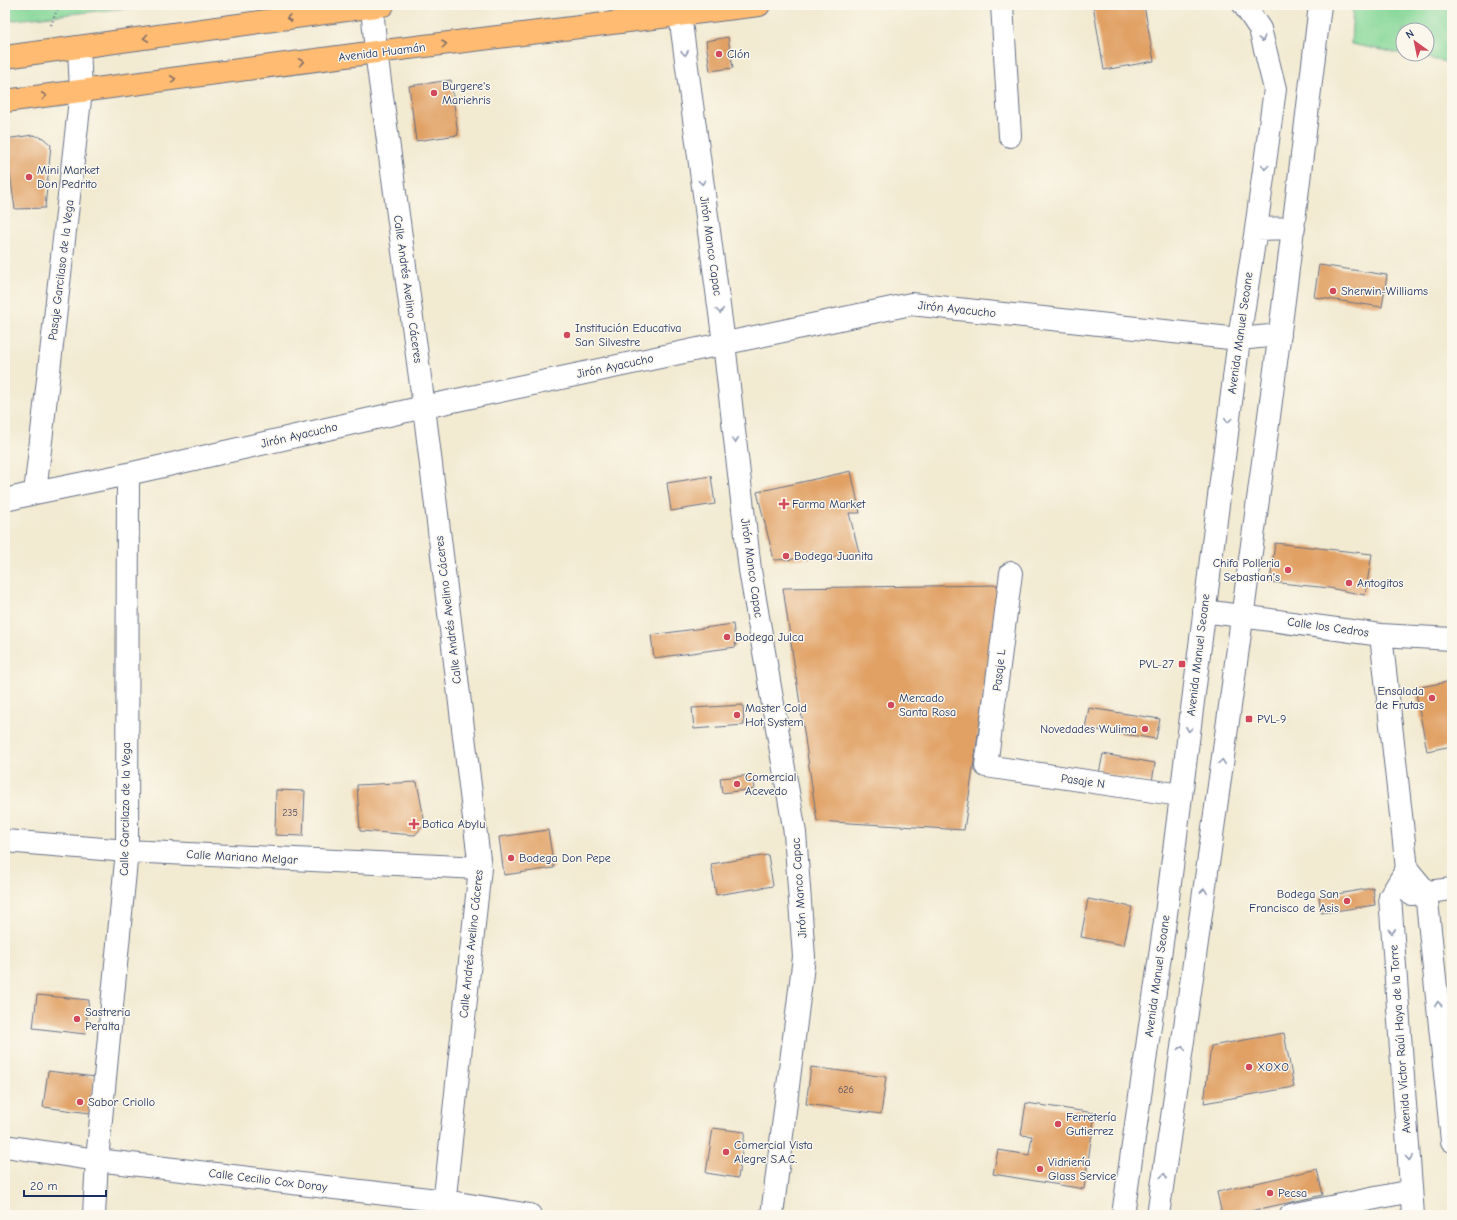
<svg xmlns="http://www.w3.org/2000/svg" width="1457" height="1220" font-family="'Comic Neue',sans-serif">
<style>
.green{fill:#85d798;stroke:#50837b}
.building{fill:#e1a165}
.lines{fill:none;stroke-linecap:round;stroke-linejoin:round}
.minor-casing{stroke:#667086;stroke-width:24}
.major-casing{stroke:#667086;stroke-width:24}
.path{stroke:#667086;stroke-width:2.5;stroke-dasharray:1 3;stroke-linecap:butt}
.minor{stroke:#fff;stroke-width:22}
.major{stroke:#ffbb71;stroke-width:22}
.oneway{stroke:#826e67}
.oneway2{stroke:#8d97ae}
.poi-dot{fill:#d1495b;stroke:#fbf7ec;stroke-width:1.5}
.labels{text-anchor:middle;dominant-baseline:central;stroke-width:3;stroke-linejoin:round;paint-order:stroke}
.number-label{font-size:10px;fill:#4c4c60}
.street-label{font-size:12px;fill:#1b2f5e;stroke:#fbf7ec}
.poi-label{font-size:12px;fill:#1b2f5e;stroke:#fbf7ec;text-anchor:start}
</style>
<rect width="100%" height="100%" fill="#fbf7ec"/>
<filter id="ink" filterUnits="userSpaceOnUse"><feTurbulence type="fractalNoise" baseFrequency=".025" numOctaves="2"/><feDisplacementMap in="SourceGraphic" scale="8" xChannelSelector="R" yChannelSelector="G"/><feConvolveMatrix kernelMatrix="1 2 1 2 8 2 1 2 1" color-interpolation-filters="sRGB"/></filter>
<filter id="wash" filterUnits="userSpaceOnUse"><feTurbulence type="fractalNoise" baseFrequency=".012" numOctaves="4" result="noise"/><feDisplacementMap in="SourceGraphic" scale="16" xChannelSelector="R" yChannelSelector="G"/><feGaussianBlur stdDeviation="0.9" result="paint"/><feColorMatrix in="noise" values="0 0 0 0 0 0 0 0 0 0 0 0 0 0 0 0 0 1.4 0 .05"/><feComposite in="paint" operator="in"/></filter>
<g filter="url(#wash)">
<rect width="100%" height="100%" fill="#f2ead1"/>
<path class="green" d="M5 5H156L5 21Z
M1353 5H1450L1452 17V63L1404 54H1427V30H1403V54L1351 44Z"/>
<g id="blocks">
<path class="building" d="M1093 5H1144L1154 61 1104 70Z
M728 37 733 68 710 71 706 41Z
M451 80 458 135 416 141 409 86Z
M33 135 43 138 51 145 45 208 15 209 5 139Z
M1319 265 1387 275 1382 307 1314 297Z
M851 471 860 513H849L860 556 774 560 757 492Z
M711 476 715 504 671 511 667 483Z
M1275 543 1372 554 1365 595 1329 588 1270 582Z
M1000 585 964 830 817 821 783 588Z
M733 624 736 647 654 658 651 635Z
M1452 681V746L1427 751 1415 688Z
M743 705 744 725 694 729 692 708Z
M1089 708 1160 719 1156 739 1085 728Z
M1103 754 1155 763 1152 782 1099 773Z
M753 775 755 789 722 793 720 778Z
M417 782 425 824 415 835 360 831 357 785Z
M276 790 305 791 303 836 275 835Z
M548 830 554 868 504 875 499 837Z
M768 855 773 886 716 895 711 864Z
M1373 888 1375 905 1321 913 1319 897Z
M1088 899 1132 907 1124 945 1081 937Z
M37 995 89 1000 85 1034 33 1028Z
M1284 1033 1294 1087 1204 1103 1211 1046Z
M811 1067 886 1077 881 1114 806 1104Z
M48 1071 95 1077 90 1113 43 1107Z
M1026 1103 1095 1113 1084 1189 993 1174 998 1150 1029 1155 1032 1136 1021 1135Z
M713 1128 745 1132 738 1178 706 1173Z
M1317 1169 1323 1195 1233 1215H1222L1217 1192Z"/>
</g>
</g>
<g filter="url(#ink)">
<use href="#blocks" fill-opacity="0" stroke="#667086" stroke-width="1"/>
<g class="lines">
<defs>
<path id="minor" d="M687 5 680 15 724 343 750 570 795 833 804 957 772 1215
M1002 5 1010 136
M372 6 376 52 424 407 480 868 443 1215
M1256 229 1294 228
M35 493 81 91 79 47
M5 500 35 493 128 474 424 407 911 304 1239 339 1280 335
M1011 573 986 766 1180 795
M1204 611 1381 635 1452 639
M1381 635 1407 869 1426 892 1452 1141
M5 841 127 851 480 868
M1407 869 1390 897 1413 1215
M1411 894 1452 889
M5 1146 97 1160 445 1201 530 1215
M94 1215 97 1160 127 851 128 474
M1123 1215 1166 914 1239 339 1256 229 1275 89 1260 29 1244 5
M1158 1215C1216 812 1273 409 1320 5
M1291 1215 1411 1191"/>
<path id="major" d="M5 57 383 5
M5 101 376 52 759 5"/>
</defs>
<use href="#minor" class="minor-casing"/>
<use href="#major" class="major-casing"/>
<path class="path" d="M51 25 59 5"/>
<use href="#minor" class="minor"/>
<use href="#major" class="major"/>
</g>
<defs><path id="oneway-chevron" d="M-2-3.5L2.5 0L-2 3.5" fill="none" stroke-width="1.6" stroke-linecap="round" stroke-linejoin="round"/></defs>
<g class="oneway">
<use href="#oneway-chevron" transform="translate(289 18) rotate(172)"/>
<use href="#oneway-chevron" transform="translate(146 38) rotate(172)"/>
<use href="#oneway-chevron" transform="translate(444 44) rotate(-7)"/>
<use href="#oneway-chevron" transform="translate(301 62) rotate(-8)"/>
<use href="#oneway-chevron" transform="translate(173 79) rotate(-8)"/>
<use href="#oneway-chevron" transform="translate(44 96) rotate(-8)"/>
</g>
<g class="oneway2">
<use href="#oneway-chevron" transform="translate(1262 39) rotate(75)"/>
<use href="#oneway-chevron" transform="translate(685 53) rotate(82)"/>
<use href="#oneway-chevron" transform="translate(1265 167) rotate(98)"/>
<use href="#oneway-chevron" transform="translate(702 182) rotate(82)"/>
<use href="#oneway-chevron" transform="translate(720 311) rotate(82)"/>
<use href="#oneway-chevron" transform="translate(1228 420) rotate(97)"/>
<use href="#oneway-chevron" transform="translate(735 440) rotate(83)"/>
<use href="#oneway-chevron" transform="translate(1189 729) rotate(97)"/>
<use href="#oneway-chevron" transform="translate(1222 762) rotate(-82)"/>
<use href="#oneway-chevron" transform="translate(1204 891) rotate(-82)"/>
<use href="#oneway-chevron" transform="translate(1392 931) rotate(86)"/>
<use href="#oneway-chevron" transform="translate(1438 1004) rotate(-96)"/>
<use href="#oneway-chevron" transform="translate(1182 1048) rotate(-82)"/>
<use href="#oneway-chevron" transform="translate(1409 1158) rotate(86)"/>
<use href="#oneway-chevron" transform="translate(1164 1176) rotate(-82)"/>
</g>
</g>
<g class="poi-dot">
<circle cx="719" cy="54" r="4"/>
<circle cx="434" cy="93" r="4"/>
<circle cx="29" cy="177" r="4"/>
<circle cx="1333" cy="291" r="4"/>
<circle cx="567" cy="335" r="4"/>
<path d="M782 498h4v4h4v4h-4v4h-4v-4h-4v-4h4z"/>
<circle cx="786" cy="556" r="4"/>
<circle cx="1288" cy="570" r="4"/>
<circle cx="1349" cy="583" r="4"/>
<circle cx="727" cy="637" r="4"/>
<rect x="1178" y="660" width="8" height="8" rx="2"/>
<circle cx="1432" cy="698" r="4"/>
<circle cx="891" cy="705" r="4"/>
<circle cx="737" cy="715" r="4"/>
<rect x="1245" y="715" width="8" height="8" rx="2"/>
<circle cx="1145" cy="729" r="4"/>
<circle cx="737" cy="784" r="4"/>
<path d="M412 818h4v4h4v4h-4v4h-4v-4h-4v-4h4z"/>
<circle cx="511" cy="858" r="4"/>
<circle cx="1347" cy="901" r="4"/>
<circle cx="77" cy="1019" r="4"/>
<circle cx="1249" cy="1067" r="4"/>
<circle cx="80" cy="1102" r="4"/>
<circle cx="1058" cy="1124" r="4"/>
<circle cx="726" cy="1152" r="4"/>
<circle cx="1040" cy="1169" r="4"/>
<circle cx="1270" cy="1193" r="4"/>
</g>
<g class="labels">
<g class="number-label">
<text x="290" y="813">235</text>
<text x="846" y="1090">626</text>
</g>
<g class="street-label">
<text transform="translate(382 52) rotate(-7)">Avenida Huamán</text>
<text transform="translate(711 246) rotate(82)">Jirón Manco Capac</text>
<text transform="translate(61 270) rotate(-83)">Pasaje Garcilaso de la Vega</text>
<text transform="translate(408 289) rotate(82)">Calle Andrés Avelino Cáceres</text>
<text transform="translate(957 309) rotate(6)">Jirón Ayacucho</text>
<text transform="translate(1240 333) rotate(-82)">Avenida Manuel Seoane</text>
<text transform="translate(615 366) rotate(-12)">Jirón Ayacucho</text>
<text transform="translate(299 435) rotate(-13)">Jirón Ayacucho</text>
<text transform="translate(752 568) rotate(82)">Jirón Manco Capac</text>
<text transform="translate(448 610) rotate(-97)">Calle Andrés Avelino Cáceres</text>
<text transform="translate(1328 627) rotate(8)">Calle los Cedros</text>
<text transform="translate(1198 655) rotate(-83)">Avenida Manuel Seoane</text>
<text transform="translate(999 670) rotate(-83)">Pasaje L</text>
<text transform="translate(1083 781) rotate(8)">Pasaje N</text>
<text transform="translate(125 809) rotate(-89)">Calle Garcilazo de la Vega</text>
<text transform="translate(242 857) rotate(3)">Calle Mariano Melgar</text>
<text transform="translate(799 888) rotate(-94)">Jirón Manco Capac</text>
<text transform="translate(471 944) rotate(-84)">Calle Andrés Avelino Cáceres</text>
<text transform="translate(1157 976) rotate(-82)">Avenida Manuel Seoane</text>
<text transform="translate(1400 1039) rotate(-94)">Avenida Víctor Raúl Haya de la Torre</text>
<text transform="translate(268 1180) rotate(7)">Calle Cecilio Cox Doray</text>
</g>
<g class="poi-label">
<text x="727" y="54">Clón</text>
<text x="442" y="86">Burgere's<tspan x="442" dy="14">Mariehris</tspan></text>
<text x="37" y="170">Mini Market<tspan x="37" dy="14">Don Pedrito</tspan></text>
<text x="1341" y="291">Sherwin-Williams</text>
<text x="575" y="328">Institución Educativa<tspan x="575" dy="14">San Silvestre</tspan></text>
<text x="792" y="504">Farma Market</text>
<text x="794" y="556">Bodega Juanita</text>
<text x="1280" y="563" text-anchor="end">Chifa Polleria<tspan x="1280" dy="14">Sebastian's</tspan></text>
<text x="1357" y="583">Antogitos</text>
<text x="735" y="637">Bodega Julca</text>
<text x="1174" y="664" text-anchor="end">PVL-27</text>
<text x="1424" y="691" text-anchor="end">Ensalada<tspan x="1424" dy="14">de Frutas</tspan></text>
<text x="899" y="698">Mercado<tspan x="899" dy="14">Santa Rosa</tspan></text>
<text x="745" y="708">Master Cold<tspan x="745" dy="14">Hot System</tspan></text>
<text x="1257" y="719">PVL-9</text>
<text x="1137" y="729" text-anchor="end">Novedades Wulima</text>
<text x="745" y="777">Comercial<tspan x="745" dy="14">Acevedo</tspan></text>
<text x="422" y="824">Botica Abylu</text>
<text x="519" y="858">Bodega Don Pepe</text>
<text x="1339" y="894" text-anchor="end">Bodega San<tspan x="1339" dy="14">Francisco de Asis</tspan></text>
<text x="85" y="1012">Sastreria<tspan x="85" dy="14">Peralta</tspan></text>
<text x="1257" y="1067">XOXO</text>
<text x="88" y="1102">Sabor Criollo</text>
<text x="1066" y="1117">Ferretería<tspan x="1066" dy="14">Gutierrez</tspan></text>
<text x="734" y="1145">Comercial Vista<tspan x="734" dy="14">Alegre S.A.C.</tspan></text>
<text x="1048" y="1162">Vidriería<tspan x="1048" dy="14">Glass Service</tspan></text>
<text x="1278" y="1193">Pecsa</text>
</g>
</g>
<rect width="1457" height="1220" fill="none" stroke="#fbf7ec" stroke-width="20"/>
<g transform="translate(1415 42) rotate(327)"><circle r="19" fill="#fbf7ec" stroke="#a1a7b3"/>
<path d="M0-3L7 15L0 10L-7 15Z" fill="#d1495b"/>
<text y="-6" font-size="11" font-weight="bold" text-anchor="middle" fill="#1b2f5e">N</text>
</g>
<path d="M24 1190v6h82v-6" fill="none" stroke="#1b2f5e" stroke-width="2"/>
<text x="30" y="1190" font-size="12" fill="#1b2f5e" stroke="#fbf7ec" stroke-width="3" paint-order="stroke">20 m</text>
</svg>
